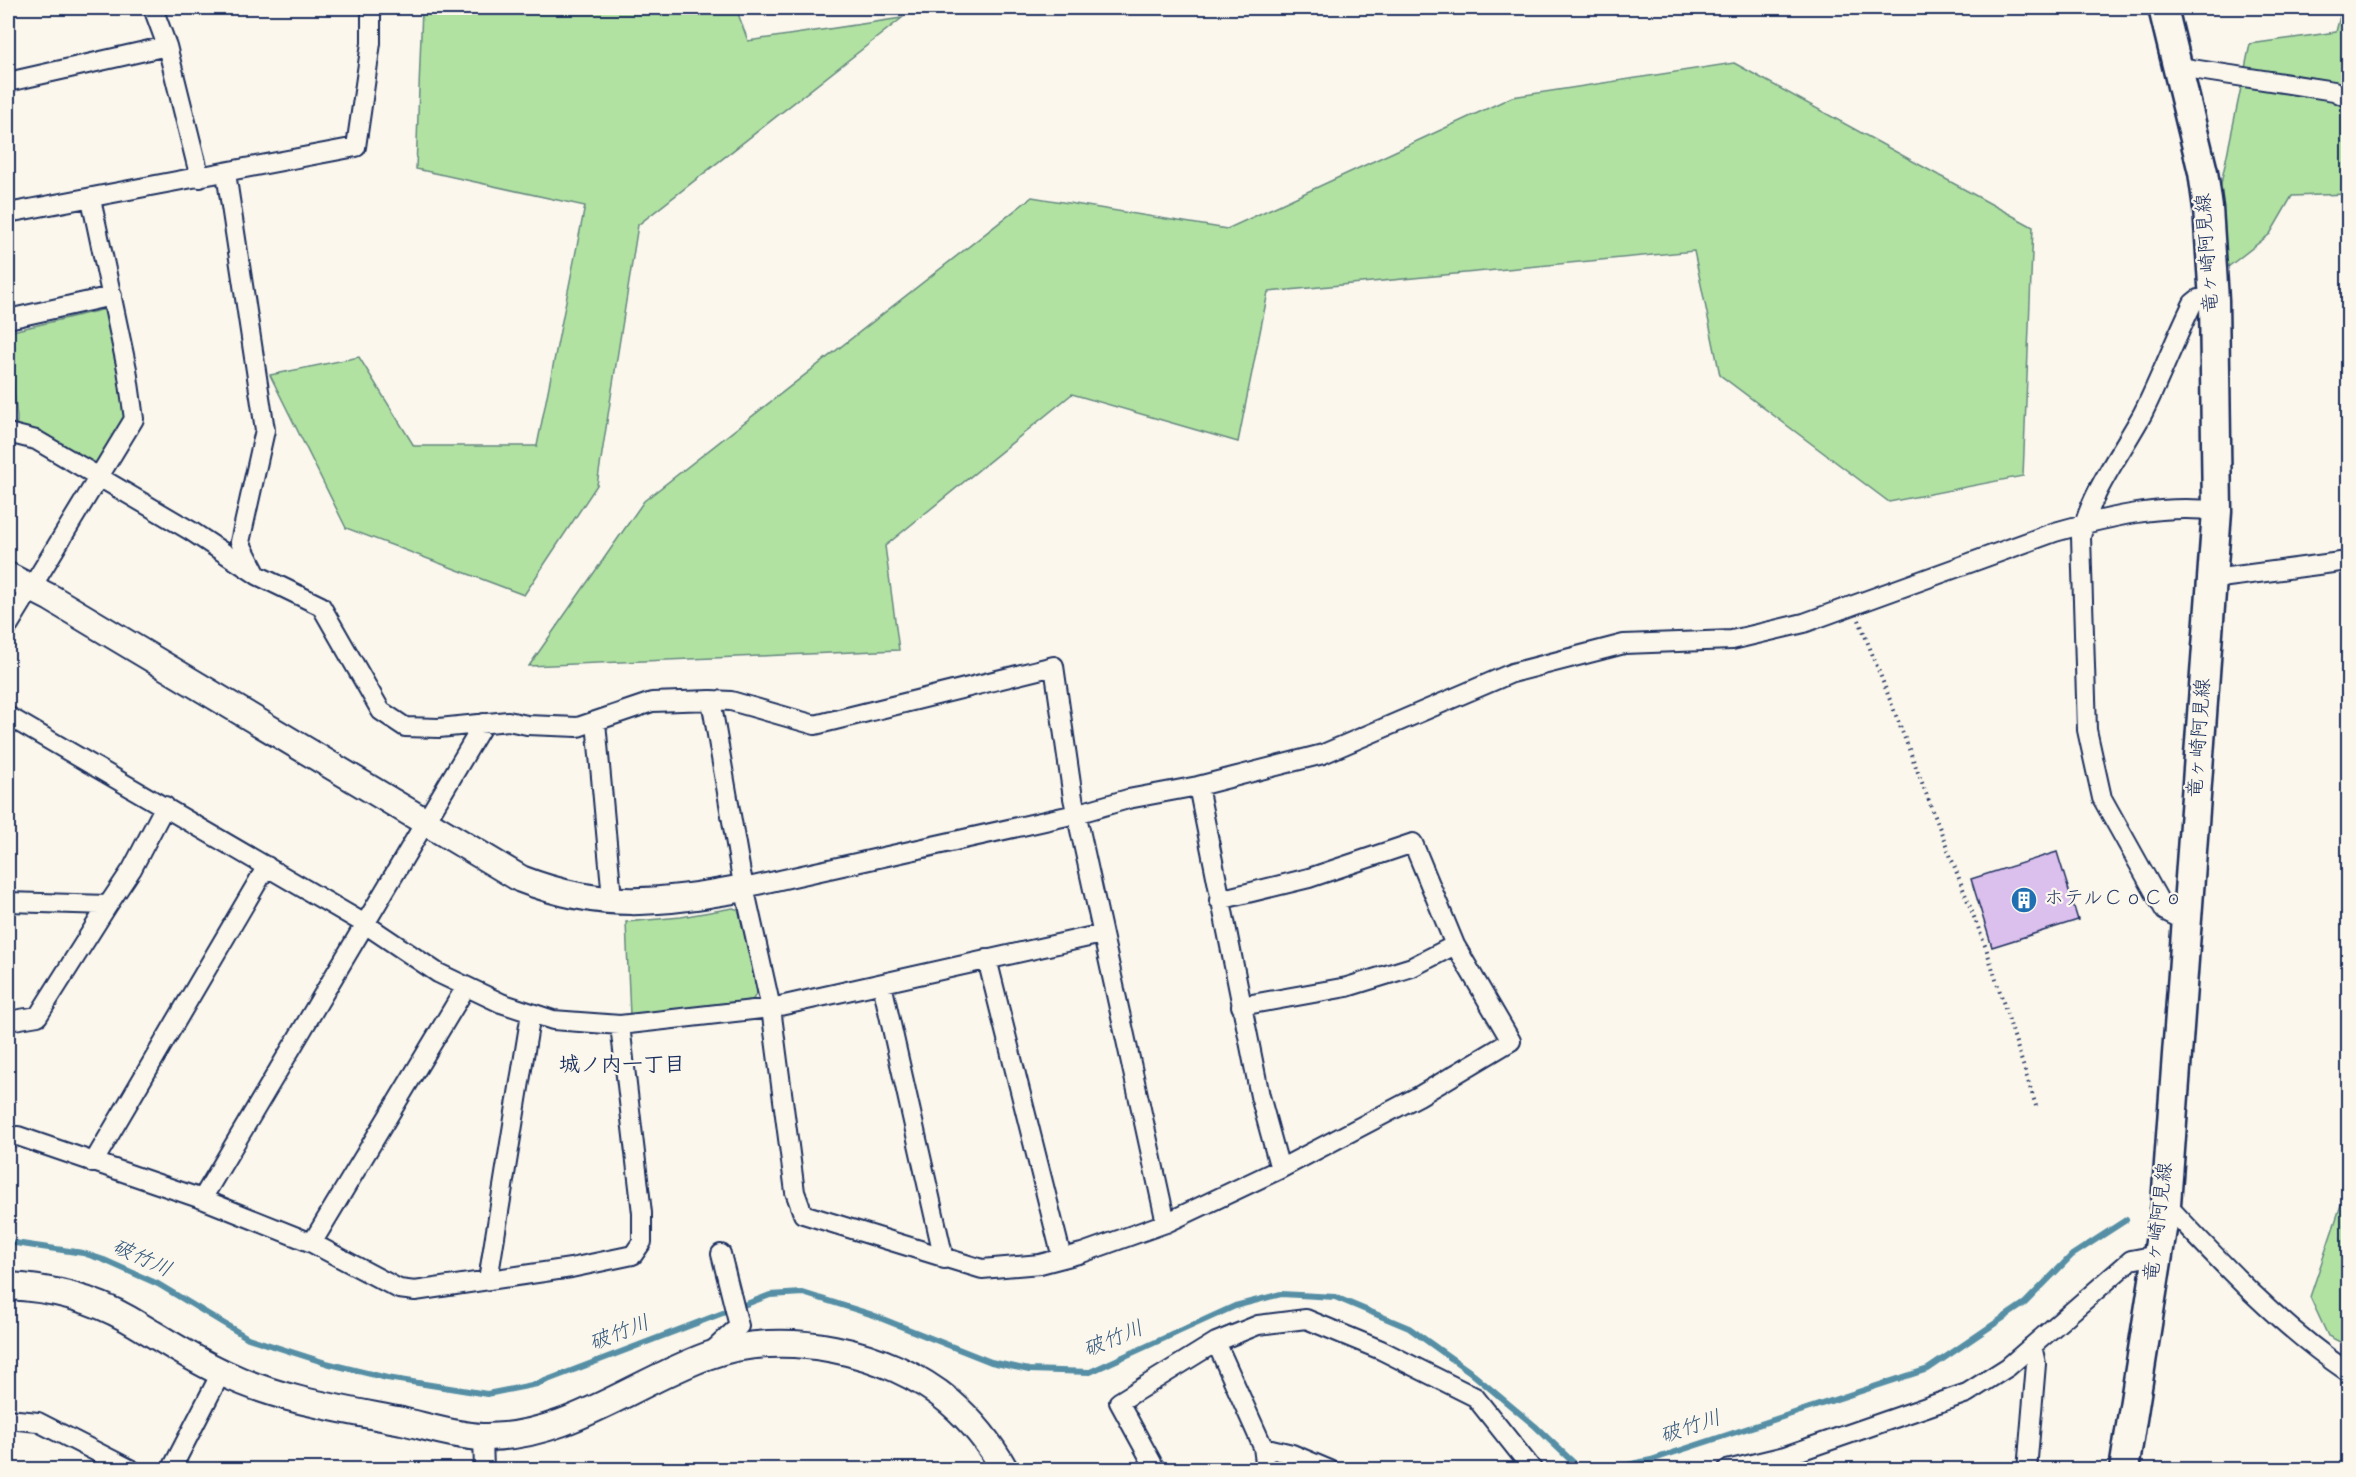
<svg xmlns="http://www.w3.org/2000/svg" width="2356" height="1477" font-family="Dekko,'Klee One',sans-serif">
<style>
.green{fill:#b1e2a2;stroke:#668880;stroke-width:1.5}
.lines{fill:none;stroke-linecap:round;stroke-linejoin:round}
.stream{stroke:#568fa5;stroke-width:6}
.building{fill:#dbbfed;stroke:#1b2f5e;stroke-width:1.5}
.street-casing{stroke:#1b2f5e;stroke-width:22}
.secondary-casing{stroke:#1b2f5e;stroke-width:30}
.primary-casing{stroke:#1b2f5e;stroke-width:33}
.path{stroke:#1b2f5e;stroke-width:4;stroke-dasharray:1.5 4.5;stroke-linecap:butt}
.street{stroke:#fbf7ec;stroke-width:18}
.secondary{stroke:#fbf7ec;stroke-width:26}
.primary{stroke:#fbf7ec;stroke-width:28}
.labels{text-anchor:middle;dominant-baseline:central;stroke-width:4.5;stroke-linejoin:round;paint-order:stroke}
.street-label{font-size:20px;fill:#1b2f5e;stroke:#fbf7ec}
.poi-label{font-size:20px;fill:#1b2f5e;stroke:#fbf7ec;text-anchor:start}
.neighbourhood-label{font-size:21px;font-weight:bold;fill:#1b2f5e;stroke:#fbf7ec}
.water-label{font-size:21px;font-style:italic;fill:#34577c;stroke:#fbf7ec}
</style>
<rect width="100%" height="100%" fill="#fbf7ec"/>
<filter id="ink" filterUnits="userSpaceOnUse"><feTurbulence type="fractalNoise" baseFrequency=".0167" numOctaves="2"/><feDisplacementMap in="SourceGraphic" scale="12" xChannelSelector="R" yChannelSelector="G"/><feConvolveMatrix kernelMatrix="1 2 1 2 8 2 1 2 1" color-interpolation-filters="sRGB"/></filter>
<g filter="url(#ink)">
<path class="green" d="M422 8H736L748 41 902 18 638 225 597 485 524 595 346 528 270 375 359 357 414 446H537L585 206 416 169Z
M2342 8H2348V194L2292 196 2270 234 2228 267 2217 203 2250 44 2336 32Z
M1734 63 2033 227 2023 476 1889 502 1720 375 1694 251 1268 292 1238 442 1072 394 885 546 899 650 529 666 644 501 1032 197 1227 229 1512 97Z
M114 307 134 419 99 477 16 435 17 418 8 332Z
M733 908 739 910 758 991 752 1001 630 1016 626 922 681 917Z
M2348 1184V1346L2328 1336 2310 1297Z"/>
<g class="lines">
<path class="stream" d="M8 1242 83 1253 104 1260 158 1284 248 1338 326 1363 387 1378 487 1394 537 1384 770 1295 803 1293 870 1314 991 1362 1029 1370 1090 1372 1235 1306 1281 1294 1335 1297 1409 1328 1469 1371 1535 1426 1577 1466 1608 1469 1651 1460 1928 1369 2025 1303 2072 1255 2126 1220"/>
</g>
<path class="building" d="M2057 852 2078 920 1992 947 1971 879Z"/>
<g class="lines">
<defs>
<path id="street" d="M153 8 167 46
M2179 67 2334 91 2348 98
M8 82 167 46 200 178
M226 173 265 430 240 542 257 575 321 606 381 711 405 727 439 728 508 721 527 725 578 727 652 702 711 700 731 701 815 725 1054 666 1073 798 1166 1223
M8 213 356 147 371 43V8
M8 319 112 296
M8 433 36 440 191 531 256 574
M2213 579 2348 561
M8 626 134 419 127 369 91 199
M711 700 741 873 771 1008 795 1192 803 1214 982 1269 1040 1264 1082 1253 1166 1223 1280 1169 1419 1096 1511 1041 1455 945 1413 843 1309 878 1219 900
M8 716 365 924 438 973 501 1003 553 1020 620 1025 771 1008 1102 934
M596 722 611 887 610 902
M1198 786 1260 1096 1280 1169
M744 888 1076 814 1128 799 1198 786 1323 754 1512 673 1624 644 1732 640 1804 623 2055 532C2108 517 2162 504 2217 511
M8 902 108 905 132 869 165 806
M2187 922 2165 911 2102 798 2087 730 2081 537C2090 493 2122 452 2143 413 2161 377 2175 339 2193 303L2198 299 2214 300
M987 959 1062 1258
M882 984 944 1259
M1241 1006 1347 987 1412 967 1455 945
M8 1021 38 1016 108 905
M8 1137 18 1136 202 1199 312 1243 399 1289 415 1291 571 1268 633 1255 642 1242V1213L620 1025
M93 1163 267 866
M202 1199 484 723
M2166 1204C2223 1265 2279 1325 2348 1372
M312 1243 466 987
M488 1280 531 1013
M1216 1342 1263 1447 1266 1470
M709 1354 739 1326 721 1254
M8 1419 38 1422 132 1470
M483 1437 484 1470
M1263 1447 1292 1454 1330 1470
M171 1470 221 1373
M1156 1470 1119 1402 1216 1342 1258 1325 1306 1319 1381 1350 1475 1397 1533 1470
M1727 1470 1785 1456 1967 1393 2008 1367 2131 1260 2157 1255
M2027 1470 2036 1364 2032 1346"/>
<path id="secondary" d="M8 576 51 598 521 879C603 911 660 903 744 888
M8 1286C49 1288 91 1298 128 1319 159 1337 190 1358 223 1373 279 1400 341 1409 402 1421 428 1427 456 1436 482 1437 565 1439 633 1383 707 1356 783 1328 888 1350 950 1402 972 1421 991 1445 1005 1470"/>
<path id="primary" d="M2124 1470 2166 1204 2217 511 2214 300 2208 208 2203 172 2163 8"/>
</defs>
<use href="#street" class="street-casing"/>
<use href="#secondary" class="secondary-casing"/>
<use href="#primary" class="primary-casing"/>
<path class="path" d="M1859 620 1986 948 2036 1106"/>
<use href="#street" class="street"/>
<use href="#secondary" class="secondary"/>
<use href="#primary" class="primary"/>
</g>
</g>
<defs>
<symbol id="building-disc" viewBox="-11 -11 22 22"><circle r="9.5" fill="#1f6fb2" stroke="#fbf7ec"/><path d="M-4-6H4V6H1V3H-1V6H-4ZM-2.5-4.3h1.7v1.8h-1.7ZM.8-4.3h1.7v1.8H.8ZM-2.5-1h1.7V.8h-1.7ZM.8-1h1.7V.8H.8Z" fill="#fff"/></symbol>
</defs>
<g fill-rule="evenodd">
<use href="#building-disc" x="2009" y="885" width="30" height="30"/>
</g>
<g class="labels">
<g class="street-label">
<text transform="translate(2209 253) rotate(-94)">竜ヶ崎阿見線</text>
<text transform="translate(2201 738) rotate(-86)">竜ヶ崎阿見線</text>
<text transform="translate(2160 1222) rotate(-83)">竜ヶ崎阿見線</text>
</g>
<g class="poi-label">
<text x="2044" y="900">ホテルＣｏＣｏ</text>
</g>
<g class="neighbourhood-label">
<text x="622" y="1067">城ノ内一丁目</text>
</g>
<g class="water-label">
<text transform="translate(141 1260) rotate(25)">破竹川</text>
<text transform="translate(620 1335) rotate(-21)">破竹川</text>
<text transform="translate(1114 1341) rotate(-22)">破竹川</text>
<text transform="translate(1691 1429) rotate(-18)">破竹川</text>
</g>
</g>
<rect width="2356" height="1477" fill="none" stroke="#fbf7ec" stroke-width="30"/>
<rect x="15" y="15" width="2326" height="1447" fill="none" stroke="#1b2f5e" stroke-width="2" filter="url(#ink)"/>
</svg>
